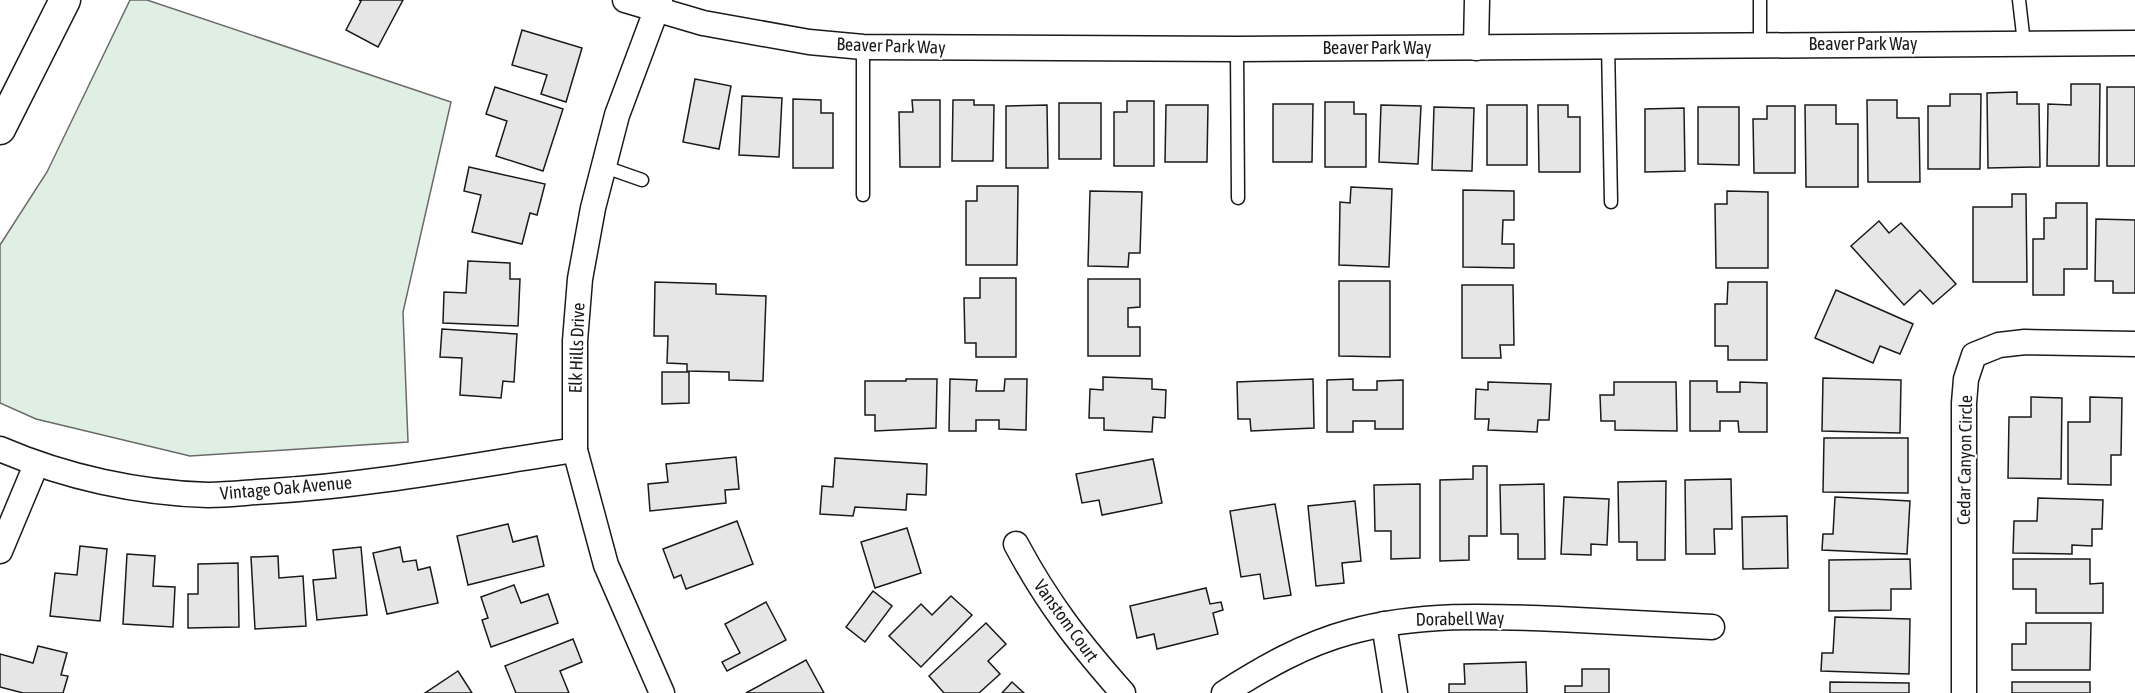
<svg xmlns="http://www.w3.org/2000/svg" width="2135" height="693" viewBox="0 0 2135 693" font-family="'Asap Condensed',sans-serif">
  <style>
    .green { fill: #e0efe3; stroke: #6a6a6a; stroke-width: 1.5 }
    .building { fill: #e6e6e6; stroke: #1a1a1a; stroke-width: 1.5 }
    .lines { fill: none; stroke-linecap: round; stroke-linejoin: round }
    .service-casing { stroke: #1a1a1a; stroke-width: 15 }
    .minor-casing { stroke: #1a1a1a; stroke-width: 27 }
    .tertiary-casing { stroke: #1a1a1a; stroke-width: 33 }
    .service { stroke: #fff; stroke-width: 12 }
    .minor { stroke: #fff; stroke-width: 24 }
    .tertiary { stroke: #fff; stroke-width: 30 }
    .labels { text-anchor: middle; stroke-width: 4.5; stroke-linejoin: round; paint-order: stroke }
    .street-label { font-size: 18px; fill: #1a1a1a; stroke: #fff }
  </style>
  <rect width="100%" height="100%" fill="#fff"/>
  <path class="green" d="M 130,0 L 147,0 L 451,102 L 403,312 L 408,442 L 190,456 L 36,419 L 0,403 L 0,245 L 47,172 Z"/>
  <g class="building">
    <path d="M 359,0 L 403,0 L 378,47 L 346,30 L 361,1 Z"/>
    <path d="M 522,30 L 582,48 L 566,102 L 541,94 L 547,75 L 512,65 Z"/>
    <path d="M 695,79 L 731,86 L 719,149 L 683,142 Z"/>
    <path d="M 2071,84 L 2100,84 L 2099,166 L 2047,166 L 2048,104 L 2071,105 Z"/>
    <path d="M 495,87 L 563,109 L 543,171 L 496,156 L 507,121 L 486,114 Z"/>
    <rect x="2107" y="87" width="28" height="79"/>
    <path d="M 2017,92 L 2017,104 L 2039,104 L 2040,167 L 1988,168 L 1987,93 Z"/>
    <path d="M 1950,94 L 1981,94 L 1980,169 L 1928,169 L 1928,106 L 1950,106 Z"/>
    <path d="M 742,96 L 782,98 L 779,157 L 739,155 Z"/>
    <path d="M 793,99 L 821,100 L 821,113 L 833,113 L 833,168 L 793,168 Z"/>
    <path d="M 912,100 L 940,100 L 940,167 L 900,167 L 899,112 L 913,112 Z"/>
    <path d="M 953,100 L 974,100 L 974,105 L 994,105 L 993,161 L 952,161 Z"/>
    <path d="M 1867,100 L 1897,100 L 1897,118 L 1919,118 L 1920,182 L 1868,182 Z"/>
    <path d="M 1127,101 L 1154,101 L 1154,166 L 1114,166 L 1114,112 L 1127,112 Z"/>
    <path d="M 1325,102 L 1354,102 L 1354,114 L 1366,114 L 1366,167 L 1325,167 Z"/>
    <rect x="1059" y="103" width="42" height="56"/>
    <path d="M 1273,104 L 1313,104 L 1312,162 L 1273,162 Z"/>
    <path d="M 1047,105 L 1048,168 L 1006,168 L 1006,106 Z"/>
    <path d="M 1166,105 L 1208,105 L 1207,162 L 1165,162 Z"/>
    <path d="M 1381,105 L 1421,106 L 1418,164 L 1379,162 Z"/>
    <rect x="1487" y="105" width="40" height="60"/>
    <path d="M 1538,105 L 1568,105 L 1568,117 L 1580,117 L 1580,172 L 1539,172 Z"/>
    <path d="M 1805,105 L 1836,105 L 1836,124 L 1858,124 L 1858,187 L 1806,187 Z"/>
    <path d="M 1767,106 L 1795,106 L 1795,173 L 1754,173 L 1753,119 L 1767,119 Z"/>
    <path d="M 1434,107 L 1474,108 L 1472,171 L 1432,170 Z"/>
    <path d="M 1698,107 L 1739,107 L 1739,165 L 1698,164 Z"/>
    <path d="M 1684,108 L 1685,171 L 1645,172 L 1645,109 Z"/>
    <path d="M 469,167 L 545,184 L 537,215 L 530,213 L 522,244 L 472,232 L 481,195 L 464,191 Z"/>
    <path d="M 977,186 L 1018,186 L 1017,265 L 966,265 L 966,201 L 977,201 Z"/>
    <path d="M 1351,187 L 1392,189 L 1389,267 L 1339,265 L 1340,202 L 1350,203 Z"/>
    <path d="M 1463,190 L 1514,191 L 1514,220 L 1503,220 L 1502,244 L 1514,244 L 1514,268 L 1463,267 Z"/>
    <path d="M 1090,191 L 1142,192 L 1140,253 L 1129,253 L 1128,267 L 1088,266 Z"/>
    <path d="M 1727,191 L 1768,192 L 1768,268 L 1716,268 L 1715,204 L 1727,204 Z"/>
    <path d="M 2012,194 L 2026,194 L 2027,282 L 1973,282 L 1973,207 L 2012,207 Z"/>
    <path d="M 2056,203 L 2087,203 L 2087,269 L 2064,269 L 2064,295 L 2033,295 L 2033,239 L 2044,239 L 2044,218 L 2056,218 Z"/>
    <path d="M 2096,219 L 2135,220 L 2135,293 L 2113,293 L 2113,281 L 2095,281 Z"/>
    <path d="M 1879,221 L 1889,233 L 1901,223 L 1956,284 L 1933,304 L 1920,290 L 1904,305 L 1851,246 Z"/>
    <path d="M 468,261 L 510,263 L 510,279 L 520,279 L 518,326 L 443,323 L 444,292 L 466,293 Z"/>
    <path d="M 980,278 L 1016,278 L 1016,357 L 976,357 L 976,343 L 965,343 L 964,298 L 980,298 Z"/>
    <path d="M 1088,279 L 1140,279 L 1140,307 L 1128,308 L 1128,327 L 1140,327 L 1140,356 L 1088,356 Z"/>
    <path d="M 1339,281 L 1390,281 L 1390,357 L 1339,356 Z"/>
    <path d="M 655,282 L 716,284 L 716,294 L 766,296 L 763,381 L 729,380 L 729,372 L 687,371 L 687,364 L 667,363 L 668,336 L 654,336 Z"/>
    <path d="M 1728,282 L 1767,282 L 1767,360 L 1728,360 L 1728,346 L 1715,346 L 1715,304 L 1727,304 Z"/>
    <path d="M 1462,285 L 1513,285 L 1514,345 L 1500,345 L 1501,358 L 1462,358 Z"/>
    <path d="M 1836,290 L 1913,324 L 1900,354 L 1880,346 L 1873,363 L 1815,338 Z"/>
    <path d="M 442,329 L 517,334 L 514,382 L 503,381 L 501,398 L 460,395 L 462,358 L 440,357 Z"/>
    <path d="M 662,372 L 689,372 L 689,403 L 662,404 Z"/>
    <path d="M 1103,377 L 1152,379 L 1152,389 L 1166,390 L 1165,418 L 1153,417 L 1152,432 L 1104,430 L 1104,418 L 1089,418 L 1090,389 L 1103,390 Z"/>
    <path d="M 1823,378 L 1901,380 L 1900,433 L 1822,431 Z"/>
    <path d="M 906,379 L 937,379 L 936,428 L 875,431 L 875,415 L 865,415 L 865,381 L 906,381 Z"/>
    <path d="M 950,379 L 977,380 L 976,391 L 1004,391 L 1005,379 L 1027,379 L 1026,430 L 999,429 L 999,420 L 976,420 L 976,431 L 949,431 Z"/>
    <path d="M 1313,379 L 1314,428 L 1251,431 L 1250,419 L 1238,419 L 1237,382 Z"/>
    <path d="M 1353,379 L 1353,390 L 1377,390 L 1377,381 L 1403,380 L 1403,429 L 1375,429 L 1375,421 L 1353,421 L 1353,432 L 1327,432 L 1327,380 Z"/>
    <path d="M 1690,381 L 1717,381 L 1717,392 L 1740,392 L 1740,382 L 1767,383 L 1767,432 L 1739,432 L 1738,421 L 1720,421 L 1720,431 L 1690,431 Z"/>
    <path d="M 1488,382 L 1551,384 L 1549,420 L 1538,420 L 1537,432 L 1488,430 L 1489,419 L 1475,419 L 1476,389 L 1488,390 Z"/>
    <path d="M 1614,382 L 1676,382 L 1677,431 L 1615,430 L 1615,421 L 1601,421 L 1600,395 L 1614,395 Z"/>
    <path d="M 2031,397 L 2062,398 L 2061,479 L 2008,478 L 2009,417 L 2031,417 Z"/>
    <path d="M 2090,397 L 2122,398 L 2121,455 L 2111,455 L 2111,485 L 2068,484 L 2068,422 L 2090,422 Z"/>
    <path d="M 1824,438 L 1908,438 L 1908,493 L 1823,492 Z"/>
    <path d="M 736,457 L 739,489 L 725,490 L 726,503 L 650,511 L 648,484 L 668,482 L 666,464 Z"/>
    <path d="M 835,458 L 927,464 L 926,495 L 907,494 L 906,510 L 855,507 L 853,516 L 820,514 L 822,486 L 833,487 Z"/>
    <path d="M 1153,459 L 1162,503 L 1102,515 L 1099,500 L 1082,503 L 1076,474 Z"/>
    <path d="M 1473,466 L 1487,466 L 1487,536 L 1469,536 L 1469,560 L 1440,561 L 1440,480 L 1473,479 Z"/>
    <path d="M 1731,479 L 1732,529 L 1714,529 L 1715,554 L 1686,554 L 1685,480 Z"/>
    <path d="M 1666,481 L 1665,560 L 1637,560 L 1637,542 L 1619,542 L 1618,482 Z"/>
    <path d="M 1420,484 L 1420,558 L 1391,559 L 1391,531 L 1375,531 L 1374,485 Z"/>
    <path d="M 1544,484 L 1545,559 L 1518,559 L 1518,534 L 1501,534 L 1500,485 Z"/>
    <path d="M 1564,497 L 1609,499 L 1607,545 L 1591,544 L 1591,555 L 1561,554 Z"/>
    <path d="M 1835,497 L 1910,501 L 1907,554 L 1822,550 L 1823,534 L 1833,534 Z"/>
    <path d="M 2038,498 L 2103,500 L 2102,529 L 2092,529 L 2092,546 L 2072,545 L 2072,554 L 2013,553 L 2014,521 L 2037,521 Z"/>
    <path d="M 1355,501 L 1361,561 L 1342,563 L 1344,583 L 1316,586 L 1308,506 Z"/>
    <path d="M 1275,504 L 1291,595 L 1264,599 L 1260,574 L 1241,577 L 1230,511 Z"/>
    <path d="M 1787,516 L 1788,568 L 1743,569 L 1742,517 Z"/>
    <path d="M 737,521 L 753,564 L 686,589 L 681,575 L 674,578 L 663,549 Z"/>
    <path d="M 508,524 L 513,542 L 537,536 L 544,566 L 468,585 L 457,536 Z"/>
    <path d="M 907,528 L 921,573 L 875,588 L 861,542 Z"/>
    <path d="M 80,546 L 107,549 L 100,621 L 50,616 L 55,573 L 77,575 Z"/>
    <path d="M 361,547 L 367,615 L 317,620 L 313,580 L 336,578 L 333,550 Z"/>
    <path d="M 400,547 L 403,562 L 416,560 L 418,570 L 430,567 L 438,603 L 387,614 L 373,553 Z"/>
    <path d="M 127,554 L 155,556 L 153,586 L 175,587 L 173,627 L 123,624 Z"/>
    <path d="M 278,556 L 279,578 L 303,576 L 306,626 L 255,629 L 251,557 Z"/>
    <path d="M 1910,559 L 1911,589 L 1891,589 L 1891,610 L 1829,611 L 1829,560 Z"/>
    <path d="M 2013,559 L 2090,559 L 2090,584 L 2103,583 L 2103,613 L 2036,613 L 2036,589 L 2013,589 Z"/>
    <path d="M 238,563 L 239,627 L 188,628 L 188,594 L 198,594 L 198,564 Z"/>
    <path d="M 514,585 L 521,603 L 548,594 L 558,623 L 491,647 L 482,620 L 488,618 L 481,597 Z"/>
    <path d="M 1206,588 L 1210,604 L 1221,602 L 1223,610 L 1213,613 L 1218,634 L 1157,649 L 1154,634 L 1137,638 L 1130,606 Z"/>
    <path d="M 873,591 L 892,606 L 865,642 L 846,627 Z"/>
    <path d="M 951,596 L 972,615 L 921,667 L 889,636 L 921,604 L 932,615 Z"/>
    <path d="M 766,602 L 786,640 L 727,671 L 722,662 L 740,653 L 725,624 Z"/>
    <path d="M 1835,617 L 1910,619 L 1909,674 L 1821,671 L 1822,653 L 1833,653 Z"/>
    <path d="M 986,623 L 1006,644 L 988,661 L 1000,674 L 979,693 L 944,693 L 929,676 Z"/>
    <path d="M 2026,623 L 2091,623 L 2090,670 L 2012,670 L 2012,644 L 2026,644 Z"/>
    <path d="M 573,639 L 582,662 L 560,671 L 569,693 L 516,693 L 505,666 Z"/>
    <path d="M 38,646 L 67,653 L 61,675 L 68,676 L 63,693 L 23,693 L 0,687 L 0,654 L 33,663 Z"/>
    <path d="M 806,660 L 824,693 L 746,693 Z"/>
    <path d="M 1526,662 L 1527,693 L 1449,693 L 1449,684 L 1465,684 L 1464,664 Z"/>
    <path d="M 1582,669 L 1609,669 L 1609,693 L 1565,693 L 1565,686 L 1582,686 Z"/>
    <path d="M 458,671 L 472,693 L 425,693 Z"/>
    <path d="M 1012,682 L 1024,693 L 1002,693 Z"/>
    <path d="M 1830,682 L 1909,683 L 1909,693 L 1830,693 Z"/>
    <rect x="2012" y="682" width="78" height="11"/>
  </g>
  <g class="lines">
    <defs>
      <g id="service">
        <path d="M 2019,0 L 2024,43"/>
        <path d="M 1608,44 L 1611,202"/>
        <path d="M 1760,44 L 1760,0"/>
        <path d="M 863,47 L 863,195"/>
        <path d="M 1237,49 L 1238,198"/>
        <path d="M 605,167 L 642,180"/>
      </g>
      <g id="minor">
        <path d="M 625,0 L 703,23 L 809,42 L 863,47 L 1237,49 L 2135,43"/>
        <path d="M 660,0 L 617,115 L 593,208 L 580,279 L 575,341 L 575,450 L 606,565 L 662,693"/>
        <path d="M 1476,48 L 1477,0"/>
        <path d="M 0,449 C 65,477 138,493 208,495 C 230,495 251,492 272,491 C 374,485 475,465 575,450"/>
        <path d="M 1016,544 C 1048,604 1079,643 1123,693"/>
        <path d="M 0,551 L 36,465"/>
        <path d="M 1384,624 L 1395,693"/>
        <path d="M 1224,693 C 1263,668 1305,644 1350,632 C 1419,613 1487,616 1558,619 C 1609,622 1661,624 1712,627"/>
        <path d="M 1964,693 L 1964,403 L 1966,379 L 1974,355 L 1999,345 L 2025,342 L 2135,344"/>
      </g>
      <path id="tertiary" d="M 0,129 L 65,0"/>
    </defs>
    <use href="#service" class="service-casing"/>
    <use href="#minor" class="minor-casing"/>
    <use href="#tertiary" class="tertiary-casing"/>
    <use href="#service" class="service"/>
    <use href="#minor" class="minor"/>
    <use href="#tertiary" class="tertiary"/>
  </g>
  <g class="labels">
    <g class="street-label">
      <text x="1863" y="50">Beaver Park Way</text>
      <text transform="translate(891 46) rotate(2)" y="6">Beaver Park Way</text>
      <text x="1377" y="54">Beaver Park Way</text>
      <text transform="translate(577 348) rotate(-88)" y="6">Elk Hills Drive</text>
      <text transform="translate(1965 460) rotate(-89)" y="6">Cedar Canyon Circle</text>
      <text transform="translate(286 488) rotate(-5)" y="6">Vintage Oak Avenue</text>
      <text transform="translate(1460 619) rotate(-1)" y="6">Dorabell Way</text>
      <text transform="translate(1066 621) rotate(54)" y="6">Vanstom Court</text>
    </g>
  </g>
</svg>
